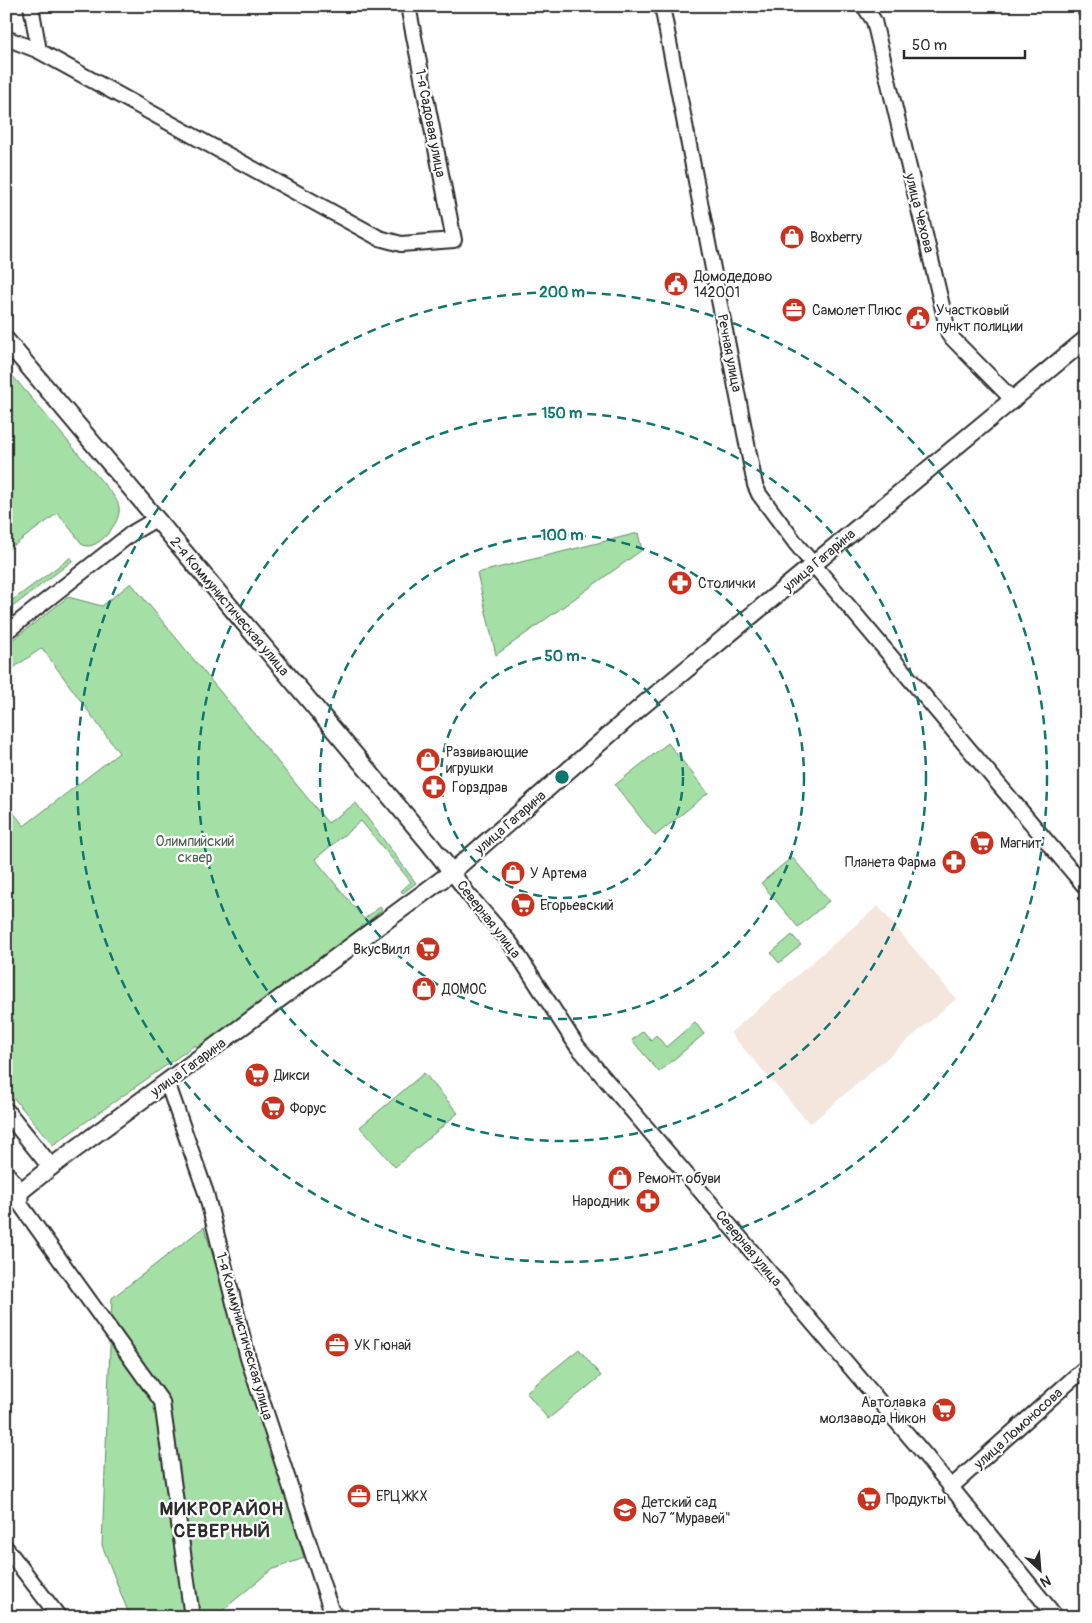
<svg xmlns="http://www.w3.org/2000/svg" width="1092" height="1623" viewBox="0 0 1092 1623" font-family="Pangolin,sans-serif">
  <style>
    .built { fill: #f4e5dd }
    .green { fill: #a4e0a6; stroke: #688668 }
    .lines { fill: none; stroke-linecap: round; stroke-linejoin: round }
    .minor-casing { stroke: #2b2b2b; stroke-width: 18 }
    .tertiary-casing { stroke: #2b2b2b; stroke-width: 20 }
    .minor { stroke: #fff; stroke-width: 14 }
    .tertiary { stroke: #fff; stroke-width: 16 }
    .ring { fill: none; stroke: #0f766e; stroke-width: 2.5; stroke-dasharray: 9 6 }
    .labels { text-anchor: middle; stroke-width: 4.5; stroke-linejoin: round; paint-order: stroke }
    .street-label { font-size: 14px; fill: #2b2b2b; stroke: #fff }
    .poi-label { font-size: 14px; fill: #2b2b2b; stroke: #fff; text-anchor: start }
    .park-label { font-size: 14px; fill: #4f6150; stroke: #fff }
    .district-label { font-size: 19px; font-weight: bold; letter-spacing: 1px; fill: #2b2b2b; stroke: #fff }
    .centre { fill: #0f766e; stroke: #fff; stroke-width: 2.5 }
    .ring-label { font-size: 15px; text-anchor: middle; font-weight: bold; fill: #0f766e; stroke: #fff; stroke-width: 4.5; stroke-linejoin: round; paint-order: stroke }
  </style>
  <rect width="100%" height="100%" fill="#fff"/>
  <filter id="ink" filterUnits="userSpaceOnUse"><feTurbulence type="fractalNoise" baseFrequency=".02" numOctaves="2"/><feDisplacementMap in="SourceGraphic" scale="10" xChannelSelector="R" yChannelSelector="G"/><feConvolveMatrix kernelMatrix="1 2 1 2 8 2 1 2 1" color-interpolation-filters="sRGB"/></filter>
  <g filter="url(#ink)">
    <path class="built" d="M 878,906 L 956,999 L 810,1124 L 730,1033 Z"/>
    <g class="green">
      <path d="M 6,368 L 109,490 C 113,495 118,501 119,507 C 122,522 97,552 83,545 L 58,513 L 6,551 Z"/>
      <path d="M 638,533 L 642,550 L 496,655 L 477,573 Z"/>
      <path d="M 71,557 L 72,561 L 6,612 L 6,605 Z"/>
      <path d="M 131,583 L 328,823 L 356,803 L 416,883 L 403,893 L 401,891 L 411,882 L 361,821 L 315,859 L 364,919 L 380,907 L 382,910 L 204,1055 L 195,1045 L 53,1145 L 6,1089 L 6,803 L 24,826 L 119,753 L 42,648 L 6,673 L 6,645 L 68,597 L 102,606 Z"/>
      <path d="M 668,743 L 708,793 L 655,836 L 615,785 Z"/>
      <path d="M 792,857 L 829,901 L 798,927 L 761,883 Z"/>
      <path d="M 792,935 L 801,945 L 779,963 L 771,953 Z"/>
      <path d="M 695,1022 L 704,1034 L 659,1072 L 632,1040 L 643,1031 L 651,1040 L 656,1035 L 666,1047 Z"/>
      <path d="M 424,1073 L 458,1113 L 395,1167 L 360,1127 Z"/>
      <path d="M 204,1227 L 291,1512 L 304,1558 L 271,1570 L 223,1610 L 228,1617 L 130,1617 L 102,1545 L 112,1298 Z"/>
      <path d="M 579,1349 L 601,1376 L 548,1419 L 526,1392 Z"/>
    </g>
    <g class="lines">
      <defs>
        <g id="minor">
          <path d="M 31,6 L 39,51"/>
          <path d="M 662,6 L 755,485 L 759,494 L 797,545 L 1086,888"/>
          <path d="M 864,6 L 874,21 L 949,335 L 1012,399"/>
          <path d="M 1084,6 L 1086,12"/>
          <path d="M 6,38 L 39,51 L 379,238 L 401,244 L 454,240 L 408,6"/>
          <path d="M 6,632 L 132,533 L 156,519"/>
          <path d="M 452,872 L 468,894 L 511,944 L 577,1046 L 925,1455 L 1056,1617"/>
          <path d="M 167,1082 L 206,1193 L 248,1358 L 331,1610 L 337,1617"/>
          <path d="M 6,1172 L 21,1191 L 20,1204 L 162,1402 L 192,1617"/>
          <path d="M 950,1488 L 1086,1367"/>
          <path d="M 6,1548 L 59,1617"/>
        </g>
        <g id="tertiary">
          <path d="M 6,340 L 429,843 L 452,872"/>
          <path d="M 6,1111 L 51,1167"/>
          <path d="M 6,1203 L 51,1167 L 452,872 L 642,706 L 1086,339"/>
        </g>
      </defs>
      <use href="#minor" class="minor-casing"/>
      <use href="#tertiary" class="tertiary-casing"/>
      <use href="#minor" class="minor"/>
      <use href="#tertiary" class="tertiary"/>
    </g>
  </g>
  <g class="ring">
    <circle cx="562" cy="777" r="121"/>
    <circle cx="562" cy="777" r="242"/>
    <circle cx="562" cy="777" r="364"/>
    <circle cx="562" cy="777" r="485"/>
  </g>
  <defs>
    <symbol id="shop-disc" viewBox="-11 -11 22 22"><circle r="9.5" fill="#c8321e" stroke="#fff"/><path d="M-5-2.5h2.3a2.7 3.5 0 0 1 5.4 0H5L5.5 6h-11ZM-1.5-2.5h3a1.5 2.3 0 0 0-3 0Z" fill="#fff"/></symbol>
    <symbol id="civic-disc" viewBox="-11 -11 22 22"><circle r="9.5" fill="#c8321e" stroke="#fff"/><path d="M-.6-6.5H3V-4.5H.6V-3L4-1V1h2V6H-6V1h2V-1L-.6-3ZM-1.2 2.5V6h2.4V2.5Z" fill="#fff"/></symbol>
    <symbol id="office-disc" viewBox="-11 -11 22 22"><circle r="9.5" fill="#c8321e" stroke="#fff"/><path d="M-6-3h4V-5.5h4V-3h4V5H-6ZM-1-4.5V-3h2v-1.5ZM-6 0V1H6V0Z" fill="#fff"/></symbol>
    <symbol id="pharmacy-disc" viewBox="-11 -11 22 22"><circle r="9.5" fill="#c8321e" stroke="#fff"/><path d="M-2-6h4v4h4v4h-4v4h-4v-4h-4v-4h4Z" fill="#fff"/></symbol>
    <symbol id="supermarket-disc" viewBox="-11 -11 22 22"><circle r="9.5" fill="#c8321e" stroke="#fff"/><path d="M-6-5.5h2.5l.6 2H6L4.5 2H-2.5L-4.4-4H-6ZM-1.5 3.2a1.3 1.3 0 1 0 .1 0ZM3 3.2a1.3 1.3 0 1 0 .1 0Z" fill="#fff"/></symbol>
    <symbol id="school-disc" viewBox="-11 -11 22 22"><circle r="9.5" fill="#c8321e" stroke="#fff"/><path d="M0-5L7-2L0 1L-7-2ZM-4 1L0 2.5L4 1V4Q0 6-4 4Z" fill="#fff"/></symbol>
  </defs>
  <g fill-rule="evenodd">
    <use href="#shop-disc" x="778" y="223" width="28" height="28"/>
    <use href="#civic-disc" x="662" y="270" width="28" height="28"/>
    <use href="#office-disc" x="780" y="296" width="28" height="28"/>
    <use href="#civic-disc" x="904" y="304" width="28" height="28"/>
    <use href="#pharmacy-disc" x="666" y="569" width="28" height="28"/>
    <use href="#shop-disc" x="414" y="746" width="28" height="28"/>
    <use href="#pharmacy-disc" x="420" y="773" width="28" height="28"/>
    <use href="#supermarket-disc" x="968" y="829" width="28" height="28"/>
    <use href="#pharmacy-disc" x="940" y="848" width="28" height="28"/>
    <use href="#shop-disc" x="499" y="859" width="28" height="28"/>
    <use href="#supermarket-disc" x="509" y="891" width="28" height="28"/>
    <use href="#supermarket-disc" x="414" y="935" width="28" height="28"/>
    <use href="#shop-disc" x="410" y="975" width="28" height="28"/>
    <use href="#supermarket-disc" x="243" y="1061" width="28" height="28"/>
    <use href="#supermarket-disc" x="259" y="1094" width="28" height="28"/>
    <use href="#shop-disc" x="606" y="1164" width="28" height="28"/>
    <use href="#pharmacy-disc" x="634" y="1187" width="28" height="28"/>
    <use href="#office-disc" x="323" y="1331" width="28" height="28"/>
    <use href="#supermarket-disc" x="930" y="1396" width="28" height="28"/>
    <use href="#office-disc" x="345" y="1482" width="28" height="28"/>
    <use href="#supermarket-disc" x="855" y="1485" width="28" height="28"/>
    <use href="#school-disc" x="611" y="1496" width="28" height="28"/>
  </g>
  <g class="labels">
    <g class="street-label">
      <text transform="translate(431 123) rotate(79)" y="5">1-я Садовая улица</text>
      <text transform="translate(920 213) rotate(76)" y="5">улица Чехова</text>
      <text transform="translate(730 353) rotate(79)" y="5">Речная улица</text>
      <text transform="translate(819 560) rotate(-40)" y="5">улица Гагарина</text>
      <text transform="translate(230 606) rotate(50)" y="5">2-я Коммунистическая улица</text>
      <text transform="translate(510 822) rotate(-41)" y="5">улица Гагарина</text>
      <text transform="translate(489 919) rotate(52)" y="5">Северная улица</text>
      <text transform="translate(188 1067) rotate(-36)" y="5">улица Гагарина</text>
      <text transform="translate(749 1248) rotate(50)" y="5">Северная улица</text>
      <text transform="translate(245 1336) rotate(74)" y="5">1-я Коммунистическая улица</text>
      <text transform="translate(1018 1428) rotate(-42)" y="5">улица Ломоносова</text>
    </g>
    <g class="poi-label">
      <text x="810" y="242">Boxberry</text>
      <text x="694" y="281">Домодедово<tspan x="694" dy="16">142001</tspan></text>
      <text x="812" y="315">Самолет Плюс</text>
      <text x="936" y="315">Участковый<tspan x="936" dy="16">пункт полиции</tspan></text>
      <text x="698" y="588">Столички</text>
      <text x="446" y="757">Развивающие<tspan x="446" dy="16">игрушки</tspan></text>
      <text x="452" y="792">Горздрав</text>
      <text x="1000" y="848">Магнит</text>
      <text x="936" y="867" text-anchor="end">Планета Фарма</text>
      <text x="530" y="878">У Артема</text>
      <text x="540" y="910">Егорьевский</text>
      <text x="410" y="954" text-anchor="end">ВкусВилл</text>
      <text x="442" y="994">ДОМОС</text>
      <text x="274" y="1080">Дикси</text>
      <text x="290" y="1113">Форус</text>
      <text x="638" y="1183">Ремонт обуви</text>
      <text x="630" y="1206" text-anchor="end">Народник</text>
      <text x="354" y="1350">УК Гюнай</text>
      <text x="926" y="1407" text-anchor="end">Автолавка<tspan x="926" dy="16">молзавода Никон</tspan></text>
      <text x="376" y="1501">ЕРЦ ЖКХ</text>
      <text x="886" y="1504">Продукты</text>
      <text x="642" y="1507">Детский сад<tspan x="642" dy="16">№7 “Муравей"</tspan></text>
    </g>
    <g class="park-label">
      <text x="195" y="846">Олимпийский<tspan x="195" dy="16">сквер</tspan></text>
    </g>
    <g class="district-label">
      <text x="222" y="1515">МИКРОРАЙОН<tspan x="222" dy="22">СЕВЕРНЫЙ</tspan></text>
    </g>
  </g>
  <circle cx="562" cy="777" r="8" class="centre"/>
  <g class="ring-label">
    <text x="562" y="297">200 m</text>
    <text x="562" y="418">150 m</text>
    <text x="562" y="540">100 m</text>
    <text x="562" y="661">50 m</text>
  </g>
  <rect width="1092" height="1623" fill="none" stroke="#fff" stroke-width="25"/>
  <rect x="12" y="12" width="1067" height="1598" fill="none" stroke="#2b2b2b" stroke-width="2" filter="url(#ink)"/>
  <g transform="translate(1040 1570) rotate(154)" stroke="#ffffff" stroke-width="4" paint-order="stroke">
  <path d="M0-4L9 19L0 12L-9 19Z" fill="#2b2b2b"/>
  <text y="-8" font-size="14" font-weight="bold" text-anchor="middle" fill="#2b2b2b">N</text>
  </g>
  <path d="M904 50v8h121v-8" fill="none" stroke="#2b2b2b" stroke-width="2.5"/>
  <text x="912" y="50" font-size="15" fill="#2b2b2b" stroke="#ffffff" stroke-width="4" paint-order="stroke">50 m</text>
</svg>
